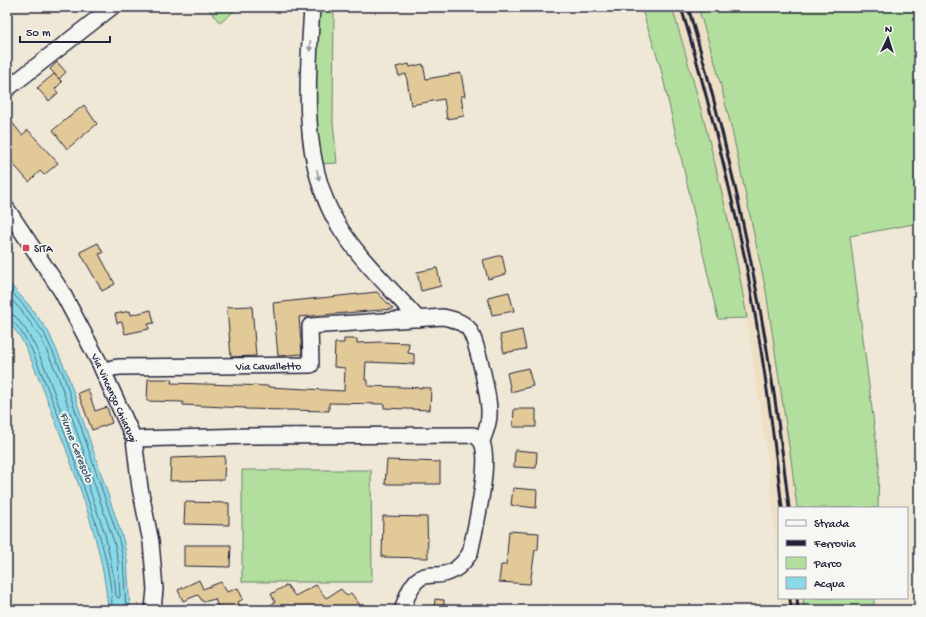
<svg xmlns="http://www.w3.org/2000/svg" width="926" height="617" viewBox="0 0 926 617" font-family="'Gochi Hand',sans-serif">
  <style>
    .built { fill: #ecdfc4 }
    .green { fill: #b2df9e; stroke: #6a806c }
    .water { fill: #89d9e6; stroke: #6090a2 }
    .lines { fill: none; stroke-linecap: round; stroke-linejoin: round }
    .shore { stroke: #4b6b7f; stroke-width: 1 }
    .building { fill: #e2c998; stroke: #22223b }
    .minor-casing { stroke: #22223b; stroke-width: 18 }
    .minor { stroke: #f6f6f2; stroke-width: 15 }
    .rail { stroke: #22223b; stroke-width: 3 }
    .oneway { fill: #9797a0 }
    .poi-dot { fill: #d1495b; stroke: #f6f6f2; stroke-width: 1.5 }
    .labels { text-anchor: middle; stroke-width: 3.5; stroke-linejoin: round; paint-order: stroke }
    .poi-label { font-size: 11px; fill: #22223b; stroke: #f6f6f2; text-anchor: start }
    .street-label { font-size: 11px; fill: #22223b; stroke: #f6f6f2 }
    .water-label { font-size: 12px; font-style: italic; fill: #41596e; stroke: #f6f6f2 }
  </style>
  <rect width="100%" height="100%" fill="#f0e8d7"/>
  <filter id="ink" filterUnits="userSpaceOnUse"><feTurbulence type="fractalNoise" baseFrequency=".025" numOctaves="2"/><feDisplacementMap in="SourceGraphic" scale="8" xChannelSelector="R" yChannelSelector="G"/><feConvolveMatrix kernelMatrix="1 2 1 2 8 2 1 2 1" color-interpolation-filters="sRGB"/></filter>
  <g filter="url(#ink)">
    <g class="built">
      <path d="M 672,7 L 698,7 L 716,66 L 732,130 L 766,291 L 791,459 L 797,508 L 779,508 L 779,575 L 768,462 L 743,294 L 692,72 Z"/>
      <path d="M 781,598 L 803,598 L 804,610 L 782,610 Z"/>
    </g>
    <g class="green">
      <path d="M 207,7 L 239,7 L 220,23 Z"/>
      <path d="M 311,7 L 334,7 L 333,122 L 337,163 L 319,164 L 312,127 Z"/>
      <path d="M 641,7 L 672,7 C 702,108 730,214 747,318 L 718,319 L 660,65 Z"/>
      <path d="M 698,7 L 919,7 L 919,223 L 850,236 L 879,464 L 878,508 L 797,508 L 791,459 L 766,291 L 732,130 L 716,66 Z"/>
      <path d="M 242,470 L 371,470 L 372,582 L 242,582 Z"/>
      <path d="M 803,598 L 874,598 L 874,610 L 804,610 Z"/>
    </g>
    <path class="water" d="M 7,281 L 28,304 L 48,331 L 67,373 L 123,539 L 127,559 L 130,610 L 108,610 C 104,553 84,499 65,446 C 52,414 41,381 27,350 L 19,335 L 7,321 Z"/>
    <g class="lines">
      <g class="shore">
        <path d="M 7,287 L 25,307 L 44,333 L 63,374 L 119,540 L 123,559 L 126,610"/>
        <path d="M 7,295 L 21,310 L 40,336 L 58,376 L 114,542 L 118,560 L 120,596 L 119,598 L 116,596 L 115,583 L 105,534 L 82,468 L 45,368 L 35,346 L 26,330 L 15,316 L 7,313"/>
        <path d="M 7,319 C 16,320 26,340 31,348 C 51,395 69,443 85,491 C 98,529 112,569 112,610"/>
      </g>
    </g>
    <g class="building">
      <path d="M 57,62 L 66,72 L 59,79 L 50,69 Z"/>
      <path d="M 409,64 L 410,67 L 423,64 L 426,79 L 461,73 L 465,96 L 461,96 L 464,116 L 447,119 L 444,99 L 411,105 L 406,74 L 399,76 L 396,67 Z"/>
      <path d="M 54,74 L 62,82 L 55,89 L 58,93 L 49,101 L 37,88 Z"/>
      <path d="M 84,105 L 97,124 L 67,149 L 53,130 Z"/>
      <path d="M 7,116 L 22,135 L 28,130 L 58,163 L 44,175 L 40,171 L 29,182 L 7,157 Z"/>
      <path d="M 98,243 L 103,253 L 99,254 L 115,284 L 102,291 L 80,252 Z"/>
      <path d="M 502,255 L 506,274 L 488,279 L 483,260 Z"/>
      <path d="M 437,268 L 441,286 L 421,291 L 417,272 Z"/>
      <path d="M 377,292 L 393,309 L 299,317 L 302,354 L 278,356 L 273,303 Z"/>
      <path d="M 509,292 L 514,311 L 492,315 L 488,297 Z"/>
      <path d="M 252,306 L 256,356 L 231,357 L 227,307 Z"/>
      <path d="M 151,310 L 154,323 L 148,324 L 149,329 L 125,334 L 122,322 L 117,323 L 115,314 L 130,311 L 131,315 Z"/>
      <path d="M 522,330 L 526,349 L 504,353 L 500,335 Z"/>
      <path d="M 344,339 L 357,339 L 357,343 L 382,342 L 409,343 L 408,353 L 414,354 L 414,364 L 366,362 L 365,380 L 368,380 L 368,386 L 431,388 L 430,410 L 384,408 L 384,404 L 329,403 L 329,411 L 245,409 L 245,408 L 183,405 L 183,402 L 147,401 L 148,379 L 172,379 L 171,383 L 269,386 L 269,387 L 344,391 L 345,368 L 334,367 L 335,343 L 344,343 Z"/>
      <path d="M 528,368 L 533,386 L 511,392 L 507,373 Z"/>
      <path d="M 88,389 L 95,411 L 107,407 L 112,423 L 92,430 L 78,393 Z"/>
      <path d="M 514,409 L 536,409 L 536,427 L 513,427 Z"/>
      <path d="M 515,450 L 537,452 L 536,468 L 514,467 Z"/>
      <path d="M 225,456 L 224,480 L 170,481 L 171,458 Z"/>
      <path d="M 387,460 L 440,462 L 440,484 L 385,484 Z"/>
      <path d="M 513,488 L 537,490 L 536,508 L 511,505 Z"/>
      <path d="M 185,502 L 229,503 L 229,525 L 184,524 Z"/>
      <path d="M 383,516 L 427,517 L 428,558 L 382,557 Z"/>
      <path d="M 509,531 L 539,533 L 538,550 L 535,550 L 530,584 L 499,582 L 501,565 L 506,565 Z"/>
      <path d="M 184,545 L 231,545 L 230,567 L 184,566 Z"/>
      <path d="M 199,580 L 203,589 L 221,582 L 227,592 L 238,588 L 243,599 L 238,602 L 242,610 L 226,610 L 223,606 L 218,607 L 215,599 L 203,602 L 198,595 L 183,601 L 178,590 Z"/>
      <path d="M 287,585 L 295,596 L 316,585 L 326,598 L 341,589 L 347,596 L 351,593 L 360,605 L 353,610 L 263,610 L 275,602 L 271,594 Z"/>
      <path d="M 435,599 L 444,600 L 444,610 L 434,610 Z"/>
    </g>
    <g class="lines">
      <defs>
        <g id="minor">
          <path d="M 312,7 C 308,76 300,152 333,216 C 354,255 389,286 418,319"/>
          <path d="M 7,89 L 112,7"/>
          <path id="s1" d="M 7,209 L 62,292 L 99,362 L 134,439 L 140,488 L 151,542 L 155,589 L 153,610"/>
          <path id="s2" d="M 103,371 L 112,368 L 120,367 L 311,365 L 310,326 L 443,317 C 452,319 461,321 468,328 C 477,339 490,400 489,415 C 489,424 485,433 482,441"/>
          <path d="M 134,439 L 250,436 L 473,435 C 477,437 480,438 482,443 C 491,462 475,530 470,553 C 462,566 452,575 435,575 C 430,575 425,575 420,578 C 410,584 406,600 402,610"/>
        </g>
      </defs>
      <use href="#minor" class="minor-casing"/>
      <use href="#minor" class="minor"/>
      <g class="rail">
        <path d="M 681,7 C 706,90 727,174 745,259 C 761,342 773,425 782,508"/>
        <path d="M 688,7 C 737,172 770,337 789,508"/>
        <path d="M 790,598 L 791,610"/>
        <path d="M 797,598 L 798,610"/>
      </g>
    </g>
    <defs><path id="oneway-solid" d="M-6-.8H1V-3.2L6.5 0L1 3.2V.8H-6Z"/></defs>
    <g class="oneway">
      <use href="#oneway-solid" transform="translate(310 46) rotate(93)"/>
      <use href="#oneway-solid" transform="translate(318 175) rotate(78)"/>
    </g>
  </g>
  <rect class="poi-dot" x="22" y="244" width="8" height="8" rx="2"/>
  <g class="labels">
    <g class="poi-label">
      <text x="34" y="252">SITA</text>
    </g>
    <g class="street-label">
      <text dy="4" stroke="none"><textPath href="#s2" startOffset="166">Via Cavalletto</textPath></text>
      <text dy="4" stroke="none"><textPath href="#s1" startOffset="218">Via Vincenzo Chiarugi</textPath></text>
    </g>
    <g class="water-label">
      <text transform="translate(77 447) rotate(69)" y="4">Fiume Ceresolo</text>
    </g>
  </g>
  <rect width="926" height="617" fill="none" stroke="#f6f6f2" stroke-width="24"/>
  <rect x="12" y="12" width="902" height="593" fill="none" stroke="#22223b" stroke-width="1.5" filter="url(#ink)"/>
  <rect x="778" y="507" width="130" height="92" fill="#f6f6f2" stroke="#a1a1a9"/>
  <rect x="786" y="520" width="20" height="6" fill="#f6f6f2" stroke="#a1a1a9"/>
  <text x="814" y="527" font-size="12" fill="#22223b">Strada</text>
  <rect x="786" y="540" width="20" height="6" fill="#22223b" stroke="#a1a1a9"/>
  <text x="814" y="547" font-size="12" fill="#22223b">Ferrovia</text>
  <rect x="786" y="557" width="20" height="12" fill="#b2df9e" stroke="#a1a1a9"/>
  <text x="814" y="567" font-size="12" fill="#22223b">Parco</text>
  <rect x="786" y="577" width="20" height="12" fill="#89d9e6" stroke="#a1a1a9"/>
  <text x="814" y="587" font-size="12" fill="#22223b">Acqua</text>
  <g transform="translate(888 38) rotate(4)" stroke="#f6f6f2" stroke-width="3" paint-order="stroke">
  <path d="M0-3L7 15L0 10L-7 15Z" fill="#22223b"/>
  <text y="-6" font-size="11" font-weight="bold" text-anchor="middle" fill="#22223b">N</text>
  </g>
  <path d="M20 36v6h90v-6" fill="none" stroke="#22223b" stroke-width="2"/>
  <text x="26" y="36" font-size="12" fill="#22223b" stroke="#f6f6f2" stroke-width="3" paint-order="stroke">50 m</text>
</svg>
